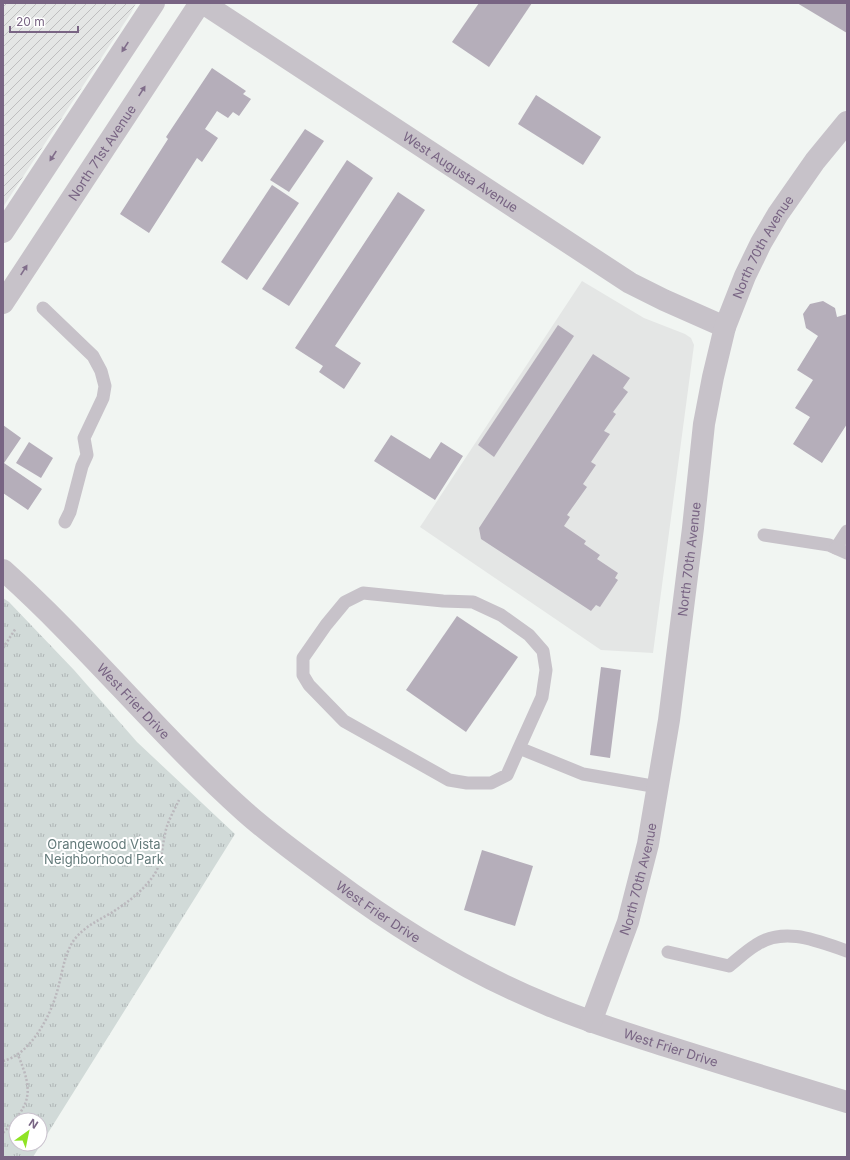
<svg xmlns="http://www.w3.org/2000/svg" width="850" height="1160" viewBox="0 0 850 1160" font-family="Inter,sans-serif">
  <style>
    .built { fill: #e4e6e5 }
    .industrial { fill: url(#industrial-furrows) }
    .park { fill: url(#park-tufts); fill-rule: evenodd }
    .building { fill: #b5aeba }
    .lines { fill: none; stroke-linecap: round; stroke-linejoin: round }
    .path { stroke: #bbb8bd; stroke-width: 2.5; stroke-dasharray: 2 2; stroke-linecap: butt }
    .service { stroke: #c7c2c9; stroke-width: 13 }
    .minor { stroke: #c7c2c9; stroke-width: 22 }
    .tertiary { stroke: #c7c2c9; stroke-width: 22 }
    .oneway { fill: #806d8a }
    .labels { text-anchor: middle; stroke-width: 4; stroke-linejoin: round; paint-order: stroke }
    .street-label { font-size: 13px; fill: #786483; stroke: #fff }
    .park-label { font-size: 13px; fill: #637a7a; stroke: #fff }
  </style>
  <defs>
    <pattern id="industrial-furrows" width="10" height="10" patternUnits="userSpaceOnUse"><rect width="10" height="10" fill="#e4e6e5"/><path d="M-1 1l2-2M0 10L10 0M9 11l2-2" fill="none" stroke="#bebebf"/></pattern>
    <pattern id="park-tufts" width="24" height="20" patternUnits="userSpaceOnUse"><rect width="24" height="20" fill="#d1dad8"/><path d="M3 7l-1-3M5 7V3M7 7l1-3M15 17l-1-3M17 17v-4M19 17l1-3" fill="none" stroke="#aeb4b5"/></pattern>
  </defs>
  <rect width="100%" height="100%" fill="#f1f5f2"/>
  <path class="built" d="M 582,281 L 644,318 L 685,334 L 691,338 L 694,345 L 653,653 L 601,650 L 420,527 Z"/>
  <path class="industrial" d="M 3,3 L 136,3 L 131,13 L 3,207 Z"/>
  <path class="park" d="M 3,598 L 9,602 L 74,670 L 137,742 L 235,834 L 33,1157 L 3,1157 ZM 16,1120 L 40,1120 L 40,1144 L 16,1144 Z"/>
  <g class="building">
    <path d="M 479,3 L 532,3 L 489,67 L 452,42 Z"/>
    <path d="M 797,3 L 847,3 L 847,33 Z"/>
    <path d="M 212,68 L 246,91 L 243,94 L 251,99 L 239,116 L 233,112 L 228,118 L 217,111 L 205,129 L 218,138 L 202,162 L 197,158 L 149,233 L 120,214 L 168,139 L 166,137 Z"/>
    <path d="M 536,95 L 601,137 L 583,165 L 518,124 Z"/>
    <path d="M 305,129 L 324,141 L 289,192 L 270,180 Z"/>
    <path d="M 347,160 L 373,178 L 289,306 L 262,289 Z"/>
    <path d="M 272,185 L 299,203 L 247,280 L 221,262 Z"/>
    <path d="M 398,192 L 425,210 L 335,346 L 361,363 L 344,389 L 319,372 L 323,366 L 295,348 Z"/>
    <path d="M 823,301 L 835,308 L 837,317 L 847,314 L 847,424 L 822,463 L 793,444 L 810,417 L 795,408 L 813,380 L 797,370 L 818,336 L 806,328 L 803,314 L 810,304 Z"/>
    <path d="M 558,325 L 574,336 L 494,457 L 478,445 Z"/>
    <path d="M 593,354 L 630,378 L 623,388 L 628,392 L 613,412 L 616,414 L 604,431 L 610,434 L 591,462 L 596,465 L 583,484 L 587,487 L 567,515 L 570,517 L 564,526 L 586,541 L 584,544 L 600,555 L 597,559 L 618,573 L 615,578 L 618,580 L 600,607 L 596,605 L 591,611 L 481,539 L 479,528 Z"/>
    <path d="M 3,425 L 21,438 L 4,463 L 42,489 L 28,510 L 3,493 Z"/>
    <path d="M 391,435 L 430,459 L 441,442 L 463,456 L 435,500 L 374,461 Z"/>
    <path d="M 29,442 L 53,458 L 41,478 L 16,463 Z"/>
    <path d="M 457,616 L 518,657 L 466,732 L 406,690 Z"/>
    <path d="M 601,667 L 621,670 L 610,758 L 590,755 Z"/>
    <path d="M 482,850 L 533,866 L 515,926 L 464,910 Z"/>
  </g>
  <g class="lines">
    <g class="path">
      <path d="M 3,648 L 16,628"/>
      <path d="M 3,1061 C 29,1055 49,1019 56,995 C 62,977 63,956 74,940 C 84,927 97,921 111,913 C 127,903 143,891 154,875 C 162,863 162,847 165,834 C 167,822 174,811 179,800"/>
      <path d="M 3,1133 C 31,1104 34,1093 18,1055"/>
    </g>
    <g class="service">
      <path d="M 43,308 L 93,356 L 101,371 L 105,386 L 103,398 L 84,438 L 87,455 L 82,466 L 70,512 L 65,522"/>
      <path d="M 764,535 L 829,545 L 847,553"/>
      <path d="M 836,548 L 847,531"/>
      <path d="M 519,748 L 507,775 L 491,783 L 467,783 L 449,780 L 344,721 L 309,685 L 303,675 L 303,658 L 326,625 L 345,602 L 363,593 L 443,601 L 473,602 L 501,615 L 529,635 L 543,651 L 546,670 L 542,697 L 519,748 L 583,774 L 658,787"/>
      <path d="M 668,952 L 729,966 C 738,959 746,951 756,945 C 784,926 818,941 847,951"/>
    </g>
    <g class="minor">
      <path id="s1" d="M 203,3 L 630,283 L 664,300 L 725,327"/>
      <path id="s2" d="M 3,570 C 88,646 160,736 245,812 C 272,836 301,857 330,878 C 397,928 468,972 546,1004 C 585,1021 626,1033 666,1046 C 726,1065 787,1084 847,1102"/>
      <path id="s3" d="M 591,1022 L 628,922 L 648,844 L 669,720 L 693,528 L 704,424 L 713,377 L 725,327 L 745,276 L 761,243 L 778,214 L 815,161 L 847,122"/>
    </g>
    <g class="tertiary">
      <path d="M 3,232 L 154,3"/>
      <path id="s4" d="M 3,303 L 200,3"/>
    </g>
  </g>
  <defs><path id="oneway-solid" d="M-6-.8H1V-3.2L6.5 0L1 3.2V.8H-6Z"/></defs>
  <g class="oneway">
    <use href="#oneway-solid" transform="translate(125 47) rotate(123)"/>
    <use href="#oneway-solid" transform="translate(142 91) rotate(-57)"/>
    <use href="#oneway-solid" transform="translate(53 156) rotate(123)"/>
    <use href="#oneway-solid" transform="translate(24 270) rotate(-57)"/>
  </g>
  <g class="labels">
    <g class="street-label">
      <text dy="5" stroke="none"><textPath href="#s4" startOffset="180">North 71st Avenue</textPath></text>
      <text dy="5" stroke="none"><textPath href="#s1" startOffset="308">West Augusta Avenue</textPath></text>
      <text dy="5" stroke="none"><textPath href="#s3" startOffset="799">North 70th Avenue</textPath></text>
      <text dy="5" stroke="none"><textPath href="#s3" startOffset="475">North 70th Avenue</textPath></text>
      <text dy="5" stroke="none"><textPath href="#s2" startOffset="185">West Frier Drive</textPath></text>
      <text dy="5" stroke="none"><textPath href="#s3" startOffset="151">North 70th Avenue</textPath></text>
      <text dy="5" stroke="none"><textPath href="#s2" startOffset="509">West Frier Drive</textPath></text>
      <text dy="5" stroke="none"><textPath href="#s2" startOffset="833">West Frier Drive</textPath></text>
    </g>
    <g class="park-label">
      <text x="104" y="849">Orangewood Vista<tspan x="104" dy="15">Neighborhood Park</tspan></text>
    </g>
  </g>
  <rect width="850" height="1160" fill="none" stroke="#786483" stroke-width="8"/>
  <g transform="translate(28 1132) rotate(33)"><circle r="19" fill="#ffffff" stroke="#c9c1cd"/>
  <path d="M0-3L7 15L0 10L-7 15Z" fill="#8fe324"/>
  <text y="-6" font-size="11" font-weight="bold" text-anchor="middle" fill="#786483">N</text>
  </g>
  <path d="M10 26v6h68v-6" fill="none" stroke="#786483" stroke-width="2"/>
  <text x="16" y="26" font-size="12" fill="#786483" stroke="#ffffff" stroke-width="3" paint-order="stroke">20 m</text>
</svg>
